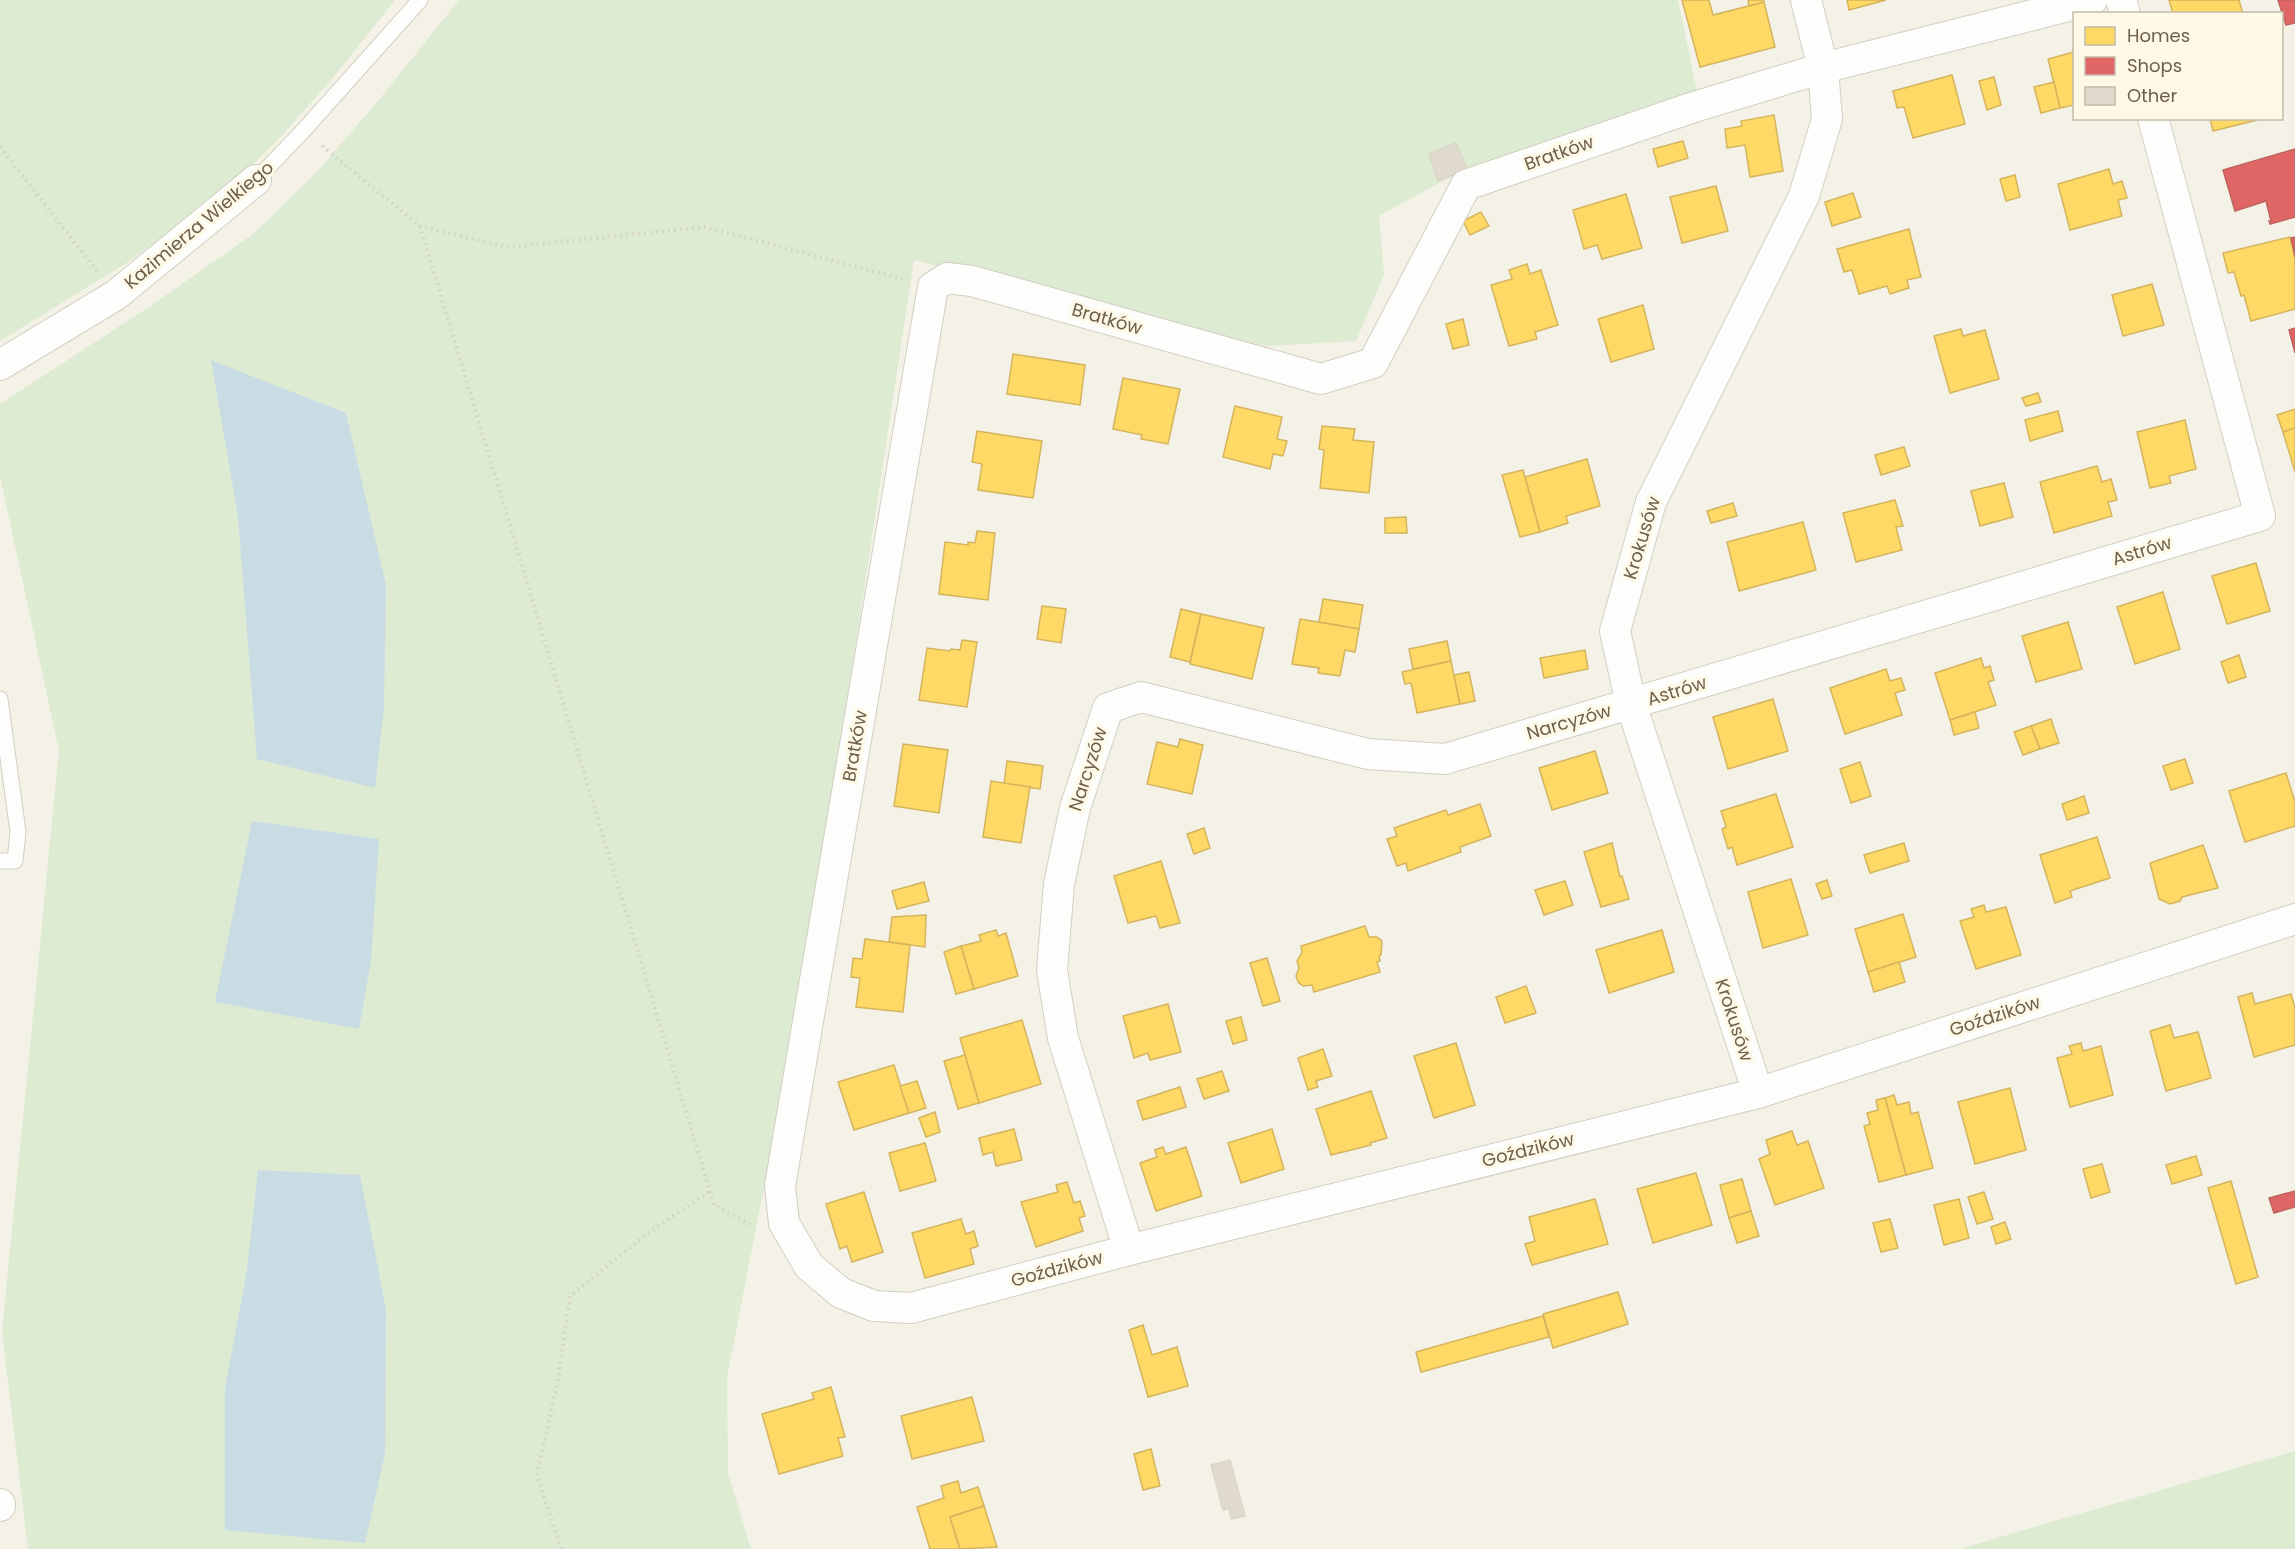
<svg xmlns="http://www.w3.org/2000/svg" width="2295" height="1549" viewBox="0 0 2295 1549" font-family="Poppins,sans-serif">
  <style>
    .green { fill: #dcebd2 }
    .water { fill: #cadce3 }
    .homes { fill: #ffd966; stroke: #d4b45e; stroke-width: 1.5 }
    .shops { fill: #e06666; stroke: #be645e; stroke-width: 1.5 }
    .building { fill: #e0dacf; stroke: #dcd6ca; stroke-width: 1.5 }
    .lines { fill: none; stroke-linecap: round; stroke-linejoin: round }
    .lane-casing { stroke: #d2cec3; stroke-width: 17 }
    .street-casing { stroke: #d2cec3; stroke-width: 32 }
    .path { stroke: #d6d0ca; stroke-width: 4; stroke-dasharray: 1.5 4.5; stroke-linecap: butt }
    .lane { stroke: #fdfdfb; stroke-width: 15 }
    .street { stroke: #fdfdfb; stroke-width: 30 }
    .labels { text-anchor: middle; stroke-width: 6; stroke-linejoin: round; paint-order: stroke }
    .street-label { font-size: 18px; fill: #6e5e4a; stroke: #fdf9e6 }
  </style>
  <rect width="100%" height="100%" fill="#f4f2e7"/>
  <g class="green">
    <path d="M 0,0 L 395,0 L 337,73 L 278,140 L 222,195 L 125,264 L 0,341 Z"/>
    <path d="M 459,0 L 1678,0 L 1699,101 L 1470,169 L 1437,184 L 1379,216 L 1384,275 L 1356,341 L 1266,346 L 914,260 L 805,978 L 727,1377 L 728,1473 L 751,1549 L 28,1549 L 2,1332 L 59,751 L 0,476 L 0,404 L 152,305 L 253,234 L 314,175 L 374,106 Z"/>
    <path d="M 2295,1451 L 2295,1549 L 1959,1549 Z"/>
  </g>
  <g class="water">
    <path d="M 211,360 L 346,413 L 386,585 L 384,707 L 375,788 L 257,759 L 238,517 Z"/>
    <path d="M 252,821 L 379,839 L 371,961 L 359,1029 L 215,1002 Z"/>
    <path d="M 258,1170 L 360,1175 L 386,1309 L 385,1454 L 365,1543 L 225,1530 L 225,1388 L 247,1270 Z"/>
  </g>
  <g class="homes">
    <path d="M 1682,0 L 1709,0 L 1713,15 L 1764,2 L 1775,47 L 1700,67 Z"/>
    <path d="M 1748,0 L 1763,0 L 1764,2 L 1749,6 Z"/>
    <path d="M 1847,0 L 1886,0 L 1849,10 Z"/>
    <path d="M 2169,0 L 2239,0 L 2243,14 L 2173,14 Z"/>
    <path d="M 2074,52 L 2074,105 L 2060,108 L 2048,59 Z"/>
    <path d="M 1952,75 L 1965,124 L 1913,138 L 1904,107 L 1897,108 L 1893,91 Z"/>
    <path d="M 1994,77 L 2001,105 L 1987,110 L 1979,81 Z"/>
    <path d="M 2054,82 L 2060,108 L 2041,113 L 2034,87 Z"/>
    <path d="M 1774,115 L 1783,171 L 1750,177 L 1745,145 L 1727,148 L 1725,129 L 1742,126 L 1741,121 Z"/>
    <path d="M 2210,118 L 2265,118 L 2213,131 Z"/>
    <path d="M 1683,141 L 1688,158 L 1658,167 L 1653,149 Z"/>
    <path d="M 2109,169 L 2113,184 L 2122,181 L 2127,198 L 2118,200 L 2122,216 L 2070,230 L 2058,184 Z"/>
    <path d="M 2015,175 L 2020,197 L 2006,201 L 2000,179 Z"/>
    <path d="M 1716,186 L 1728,231 L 1682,243 L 1670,197 Z"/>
    <path d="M 1853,193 L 1861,217 L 1832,226 L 1825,202 Z"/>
    <path d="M 1626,194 L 1642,248 L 1602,259 L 1597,245 L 1584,249 L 1573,210 Z"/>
    <path d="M 1481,212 L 1489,226 L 1470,235 L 1463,221 Z"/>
    <path d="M 1909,229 L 1921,277 L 1907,280 L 1909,288 L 1890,294 L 1887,286 L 1859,294 L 1852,270 L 1844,272 L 1837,249 Z"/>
    <path d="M 2290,237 L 2295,257 L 2295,309 L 2251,321 L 2244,295 L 2241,296 L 2234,272 L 2228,273 L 2223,253 Z"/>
    <path d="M 1527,264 L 1530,274 L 1541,270 L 1558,325 L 1535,332 L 1537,339 L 1509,346 L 1491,285 L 1512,279 L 1509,270 Z"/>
    <path d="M 2152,284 L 2164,325 L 2123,336 L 2112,295 Z"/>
    <path d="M 1643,305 L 1654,349 L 1611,362 L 1598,319 Z"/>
    <path d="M 1463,319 L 1469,345 L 1453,349 L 1446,324 Z"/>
    <path d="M 1961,329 L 1963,336 L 1985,330 L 1999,379 L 1950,393 L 1934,336 Z"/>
    <path d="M 1013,354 L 1085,365 L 1080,405 L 1007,394 Z"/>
    <path d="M 1123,378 L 1180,389 L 1168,444 L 1141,439 L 1142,435 L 1113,429 Z"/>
    <path d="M 2038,393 L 2041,402 L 2026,406 L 2022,398 Z"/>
    <path d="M 1235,406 L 1282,417 L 1277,439 L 1287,441 L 1283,456 L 1273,454 L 1270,469 L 1223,457 Z"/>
    <path d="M 2295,409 L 2295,428 L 2283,432 L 2277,415 Z"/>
    <path d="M 2058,411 L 2063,431 L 2030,441 L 2025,420 Z"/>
    <path d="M 2185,420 L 2196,469 L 2169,476 L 2171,483 L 2150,488 L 2137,432 Z"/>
    <path d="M 1322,426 L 1355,429 L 1353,440 L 1374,442 L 1369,493 L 1320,488 L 1324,450 L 1319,449 Z"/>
    <path d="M 2295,428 L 2295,472 L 2283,432 Z"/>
    <path d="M 977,431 L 1042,441 L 1033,498 L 978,490 L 982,464 L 972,462 Z"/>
    <path d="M 1904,447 L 1910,466 L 1881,475 L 1875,455 Z"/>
    <path d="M 1587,459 L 1600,506 L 1566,516 L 1568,523 L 1540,532 L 1525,477 Z"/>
    <path d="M 2097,466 L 2102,482 L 2111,479 L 2117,500 L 2108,502 L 2112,516 L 2054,533 L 2040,482 Z"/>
    <path d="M 1523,470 L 1540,532 L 1520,537 L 1502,475 Z"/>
    <path d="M 2004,483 L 2013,517 L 1980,526 L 1971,491 Z"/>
    <path d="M 1895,500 L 1903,526 L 1896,527 L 1902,550 L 1856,562 L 1843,513 Z"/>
    <path d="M 1733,503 L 1737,516 L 1711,523 L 1707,511 Z"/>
    <path d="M 1406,517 L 1407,533 L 1385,533 L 1385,518 Z"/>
    <path d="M 1803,522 L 1816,570 L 1739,591 L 1727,542 Z"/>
    <path d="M 977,531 L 995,533 L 988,600 L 939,594 L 945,542 L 968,545 L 968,542 L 975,543 Z"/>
    <path d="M 2256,563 L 2270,611 L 2227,624 L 2212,576 Z"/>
    <path d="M 2163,592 L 2180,649 L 2135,664 L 2117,607 Z"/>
    <path d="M 1323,599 L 1363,605 L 1359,629 L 1319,622 Z"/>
    <path d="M 1042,606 L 1066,609 L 1061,643 L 1037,639 Z"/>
    <path d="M 1181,609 L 1201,614 L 1190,662 L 1170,657 Z"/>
    <path d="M 1201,614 L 1264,628 L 1252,679 L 1190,664 Z"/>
    <path d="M 1300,619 L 1359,629 L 1355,652 L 1345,650 L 1340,676 L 1318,673 L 1319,668 L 1292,664 Z"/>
    <path d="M 2068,622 L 2082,669 L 2036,682 L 2022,636 Z"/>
    <path d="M 962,640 L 977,642 L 967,707 L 919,700 L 927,648 L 950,651 L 951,649 L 960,650 Z"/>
    <path d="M 1447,641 L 1451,661 L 1413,669 L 1409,649 Z"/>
    <path d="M 1585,650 L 1588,669 L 1544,678 L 1540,658 Z"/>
    <path d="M 2239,655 L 2246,677 L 2228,683 L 2221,662 Z"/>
    <path d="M 1981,658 L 1984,668 L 1990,666 L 1994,680 L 1988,682 L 1996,705 L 1950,720 L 1935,673 Z"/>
    <path d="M 1451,661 L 1460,704 L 1417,713 L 1411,683 L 1405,684 L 1402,672 Z"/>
    <path d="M 1886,669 L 1890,681 L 1901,678 L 1905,690 L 1895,693 L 1902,715 L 1845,734 L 1830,688 Z"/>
    <path d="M 1469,672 L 1475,701 L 1460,704 L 1454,675 Z"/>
    <path d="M 1773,699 L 1788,751 L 1728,769 L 1713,717 Z"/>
    <path d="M 1975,712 L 1979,728 L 1954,735 L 1950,720 Z"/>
    <path d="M 2051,719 L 2059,743 L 2040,749 L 2031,726 Z"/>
    <path d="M 2031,726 L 2040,749 L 2023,755 L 2014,732 Z"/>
    <path d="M 1180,739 L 1203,745 L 1192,794 L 1147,784 L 1157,742 L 1178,747 Z"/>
    <path d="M 903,744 L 948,750 L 939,813 L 894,806 Z"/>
    <path d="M 1595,751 L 1608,793 L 1552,810 L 1539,768 Z"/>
    <path d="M 2185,759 L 2193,783 L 2171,790 L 2163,766 Z"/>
    <path d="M 1007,761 L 1043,766 L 1040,789 L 1004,784 Z"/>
    <path d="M 1860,762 L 1871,796 L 1851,803 L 1840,769 Z"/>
    <path d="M 2286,773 L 2295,802 L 2295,826 L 2245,842 L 2229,791 Z"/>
    <path d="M 991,781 L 1030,787 L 1021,843 L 983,837 Z"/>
    <path d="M 1776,794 L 1793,847 L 1737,865 L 1732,847 L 1728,849 L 1722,829 L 1726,827 L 1721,811 Z"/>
    <path d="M 2084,796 L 2089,813 L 2067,820 L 2062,804 Z"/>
    <path d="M 1480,804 L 1491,836 L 1460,847 L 1461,852 L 1408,871 L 1406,863 L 1397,866 L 1387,839 L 1397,836 L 1394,828 L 1446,810 L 1448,815 Z"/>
    <path d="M 1204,828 L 1210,848 L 1194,854 L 1187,834 Z"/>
    <path d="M 2097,837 L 2110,878 L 2070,891 L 2072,897 L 2055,903 L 2040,855 Z"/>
    <path d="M 1612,843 L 1620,877 L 1622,876 L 1629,899 L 1601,907 L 1584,852 Z"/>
    <path d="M 1904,843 L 1909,861 L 1870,873 L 1864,855 Z"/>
    <path d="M 2203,845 L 2218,888 L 2182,897 L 2180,901 L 2170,904 L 2159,899 L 2150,863 Z"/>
    <path d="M 1161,861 L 1180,923 L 1160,928 L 1156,916 L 1128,923 L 1114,876 Z"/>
    <path d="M 1791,879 L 1808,935 L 1763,948 L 1748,892 Z"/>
    <path d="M 1827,880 L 1832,896 L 1822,899 L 1816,884 Z"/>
    <path d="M 1565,881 L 1573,905 L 1544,915 L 1535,890 Z"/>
    <path d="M 924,882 L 929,901 L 897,909 L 892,891 Z"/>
    <path d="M 1984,905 L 1986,912 L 2006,907 L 2021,955 L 1976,969 L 1960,921 L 1974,917 L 1971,909 Z"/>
    <path d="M 1903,914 L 1916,957 L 1868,972 L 1855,929 Z"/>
    <path d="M 926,915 L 925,947 L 889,942 L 892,917 Z"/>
    <path d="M 1365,926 L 1369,937 L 1377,937 L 1382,941 L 1381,955 L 1379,956 L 1380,961 L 1377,962 L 1380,972 L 1314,992 L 1312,985 L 1303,986 L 1298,982 L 1296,976 L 1299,968 L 1297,961 L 1302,952 L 1301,946 Z"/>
    <path d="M 996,930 L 998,936 L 1006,933 L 1018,976 L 974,989 L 961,946 L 981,941 L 979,935 Z"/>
    <path d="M 1662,930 L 1674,972 L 1609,993 L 1596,950 Z"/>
    <path d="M 865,939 L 910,945 L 903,1012 L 856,1007 L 860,978 L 851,977 L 853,958 L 862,959 Z"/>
    <path d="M 961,946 L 974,989 L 956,994 L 944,952 Z"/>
    <path d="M 1267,958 L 1280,1001 L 1263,1006 L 1250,963 Z"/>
    <path d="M 1899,962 L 1905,982 L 1874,992 L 1868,972 Z"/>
    <path d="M 1526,986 L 1536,1013 L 1505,1023 L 1496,997 Z"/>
    <path d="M 2252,993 L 2255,1004 L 2291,994 L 2295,1008 L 2295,1045 L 2254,1057 L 2238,997 Z"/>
    <path d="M 1168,1004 L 1181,1052 L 1150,1060 L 1148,1053 L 1134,1058 L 1123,1016 Z"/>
    <path d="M 1241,1017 L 1247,1040 L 1233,1044 L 1226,1021 Z"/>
    <path d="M 1022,1020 L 1041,1084 L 979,1103 L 960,1038 Z"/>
    <path d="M 2170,1025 L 2174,1038 L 2198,1032 L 2211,1078 L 2166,1091 L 2150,1031 Z"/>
    <path d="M 1456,1043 L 1475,1105 L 1434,1118 L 1414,1056 Z"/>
    <path d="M 2081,1043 L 2083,1051 L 2101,1046 L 2113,1095 L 2070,1107 L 2057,1058 L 2072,1054 L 2069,1046 Z"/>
    <path d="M 1323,1049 L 1332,1076 L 1316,1081 L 1318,1087 L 1308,1090 L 1298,1058 Z"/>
    <path d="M 965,1055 L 979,1103 L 958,1109 L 944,1061 Z"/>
    <path d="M 894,1065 L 909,1113 L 854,1130 L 838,1082 Z"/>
    <path d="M 1222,1071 L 1229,1091 L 1204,1099 L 1197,1079 Z"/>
    <path d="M 917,1081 L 926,1108 L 909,1113 L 900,1086 Z"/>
    <path d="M 1180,1087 L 1186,1107 L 1143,1120 L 1137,1101 Z"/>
    <path d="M 2010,1088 L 2026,1150 L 1975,1164 L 1958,1102 Z"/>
    <path d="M 1371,1091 L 1387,1138 L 1370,1143 L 1371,1145 L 1331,1155 L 1316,1109 Z"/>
    <path d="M 1894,1095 L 1897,1105 L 1909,1102 L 1911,1114 L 1918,1112 L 1933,1168 L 1906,1175 L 1885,1098 Z"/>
    <path d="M 1885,1098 L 1906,1175 L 1879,1182 L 1864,1126 L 1870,1124 L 1867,1113 L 1878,1110 L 1876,1100 Z"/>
    <path d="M 935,1112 L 940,1132 L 926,1137 L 919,1118 Z"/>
    <path d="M 1014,1129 L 1022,1160 L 996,1166 L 993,1152 L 983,1155 L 979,1138 Z"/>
    <path d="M 1272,1129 L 1284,1169 L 1241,1183 L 1228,1143 Z"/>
    <path d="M 1792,1131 L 1797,1145 L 1808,1141 L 1824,1188 L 1775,1205 L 1759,1159 L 1770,1154 L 1766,1140 Z"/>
    <path d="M 925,1143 L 936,1181 L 900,1191 L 889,1153 Z"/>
    <path d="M 1163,1147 L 1166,1154 L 1186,1147 L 1202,1196 L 1156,1211 L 1140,1163 L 1157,1157 L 1155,1150 Z"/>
    <path d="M 2196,1156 L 2202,1175 L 2172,1184 L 2166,1165 Z"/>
    <path d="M 2102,1164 L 2110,1192 L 2091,1198 L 2083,1169 Z"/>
    <path d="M 1696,1173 L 1712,1225 L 1653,1243 L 1637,1189 Z"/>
    <path d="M 1742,1179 L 1751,1211 L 1729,1218 L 1720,1185 Z"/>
    <path d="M 2231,1181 L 2258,1277 L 2236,1284 L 2208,1188 Z"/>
    <path d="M 1067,1182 L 1074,1203 L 1080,1201 L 1085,1216 L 1079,1218 L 1083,1231 L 1036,1247 L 1021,1202 L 1058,1192 L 1056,1185 Z"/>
    <path d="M 864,1192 L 883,1252 L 852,1262 L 847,1246 L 840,1249 L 826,1204 Z"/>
    <path d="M 1984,1192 L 1993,1219 L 1977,1224 L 1968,1197 Z"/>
    <path d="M 1595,1199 L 1608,1244 L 1532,1265 L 1525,1244 L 1535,1241 L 1529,1217 Z"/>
    <path d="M 1959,1199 L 1969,1238 L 1944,1245 L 1934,1205 Z"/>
    <path d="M 1751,1211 L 1759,1236 L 1737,1243 L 1729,1218 Z"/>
    <path d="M 961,1219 L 966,1234 L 974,1231 L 978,1246 L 970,1249 L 974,1264 L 925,1278 L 912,1233 Z"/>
    <path d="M 1890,1219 L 1898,1248 L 1881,1252 L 1873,1223 Z"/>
    <path d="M 2005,1222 L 2011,1239 L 1996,1244 L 1991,1227 Z"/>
    <path d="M 1618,1292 L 1628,1324 L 1553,1348 L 1543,1314 Z"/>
    <path d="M 1543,1316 L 1549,1337 L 1421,1372 L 1416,1352 Z"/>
    <path d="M 1143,1325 L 1152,1355 L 1177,1347 L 1188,1386 L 1148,1397 L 1129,1330 Z"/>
    <path d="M 831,1387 L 845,1437 L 838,1438 L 843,1456 L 779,1474 L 762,1414 L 814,1399 L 812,1393 Z"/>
    <path d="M 972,1397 L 984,1441 L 912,1459 L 901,1416 Z"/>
    <path d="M 1151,1449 L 1160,1486 L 1143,1490 L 1134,1454 Z"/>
    <path d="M 958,1481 L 961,1493 L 978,1487 L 984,1506 L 950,1517 L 960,1549 L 930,1549 L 917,1507 L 944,1498 L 941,1486 Z"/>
    <path d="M 984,1506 L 997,1547 L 960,1549 L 950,1517 Z"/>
  </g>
  <g class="shops">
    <path d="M 2278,0 L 2295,0 L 2295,23 L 2286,25 Z"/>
    <path d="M 2295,149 L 2295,217 L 2270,224 L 2269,221 L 2271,221 L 2266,201 L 2235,211 L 2223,170 Z"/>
    <path d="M 2295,237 L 2295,257 L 2291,238 Z"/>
    <path d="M 2295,328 L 2295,353 L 2289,330 Z"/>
    <path d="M 2295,1191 L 2295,1207 L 2274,1213 L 2269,1198 Z"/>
  </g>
  <g class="building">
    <path d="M 1456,143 L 1467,169 L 1438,181 L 1429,154 Z"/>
    <path d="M 1230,1460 L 1245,1516 L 1231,1519 L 1229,1508 L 1223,1510 L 1211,1465 Z"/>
  </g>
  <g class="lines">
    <defs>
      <g id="lane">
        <path d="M 256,180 L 303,131 L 420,0"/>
        <path d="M 0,699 L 18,832 L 15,861 L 0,861"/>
      </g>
      <g id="street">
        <path d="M 2092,0 L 1823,68 L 1694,107 L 1466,185 L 1373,363 L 1321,379 L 972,281 L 947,278 L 933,287 L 780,1186 L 784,1223 L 809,1266 L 841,1293 L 874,1306 L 911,1308 L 1129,1250 L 1758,1093 L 2295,919"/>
        <path d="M 2121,0 L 2125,14"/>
        <path d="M 0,365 L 116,295 L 256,180"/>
        <path d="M 1758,1093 L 1631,704 L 1615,631 L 1651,502 L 1804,196 L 1827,119 L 1823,68 L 1806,0"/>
        <path d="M 1129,1250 L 1063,1038 L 1052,970 L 1059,884 L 1075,808 L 1108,708 L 1141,697 L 1368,754 L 1445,759 L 2260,516 L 2153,118"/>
        <path d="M 0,1504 L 0,1506"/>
      </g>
    </defs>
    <use href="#lane" class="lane-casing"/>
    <use href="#street" class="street-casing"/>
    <g class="path">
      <path d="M 322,146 L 420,226 L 507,247 L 705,227 L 903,279"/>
      <path d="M 0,147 L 97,271"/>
      <path d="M 420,226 L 714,1205 L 753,1226"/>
      <path d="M 561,1549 L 537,1475 L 557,1384 L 570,1296 L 648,1233 L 710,1191"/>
    </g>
    <use href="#lane" class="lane"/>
    <use href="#street" class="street"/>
  </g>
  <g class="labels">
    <g class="street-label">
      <text transform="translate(1559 153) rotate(-19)" y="6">Bratków</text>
      <text transform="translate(199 225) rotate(-40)" y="6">Kazimierza Wielkiego</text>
      <text transform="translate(1107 319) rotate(16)" y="6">Bratków</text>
      <text transform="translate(1642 538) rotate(-73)" y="6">Krokusów</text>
      <text transform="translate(2142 551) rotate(-17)" y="6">Astrów</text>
      <text transform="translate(1677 691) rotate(-17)" y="6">Astrów</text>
      <text transform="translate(1569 722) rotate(-16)" y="6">Narcyzów</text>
      <text transform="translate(855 746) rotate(-80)" y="6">Bratków</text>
      <text transform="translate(1088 769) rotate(-72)" y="6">Narcyzów</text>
      <text transform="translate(1995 1016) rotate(-18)" y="6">Goździków</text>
      <text transform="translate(1734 1020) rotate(72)" y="6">Krokusów</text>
      <text transform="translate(1528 1150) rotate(-14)" y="6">Goździków</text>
      <text transform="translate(1057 1269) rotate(-15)" y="6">Goździków</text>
    </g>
  </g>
  <rect x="2073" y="12" width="210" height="108" fill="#fdf9e6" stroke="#c4bba8" stroke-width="1.5"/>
  <rect x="2085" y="27" width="30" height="18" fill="#ffd966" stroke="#c4bba8" stroke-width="1.5"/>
  <text x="2127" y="42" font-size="18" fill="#6e5e4a">Homes</text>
  <rect x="2085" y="57" width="30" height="18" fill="#e06666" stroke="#c4bba8" stroke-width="1.5"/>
  <text x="2127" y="72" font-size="18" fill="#6e5e4a">Shops</text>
  <rect x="2085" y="87" width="30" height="18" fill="#e0dacf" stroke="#c4bba8" stroke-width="1.5"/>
  <text x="2127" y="102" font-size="18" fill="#6e5e4a">Other</text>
</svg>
